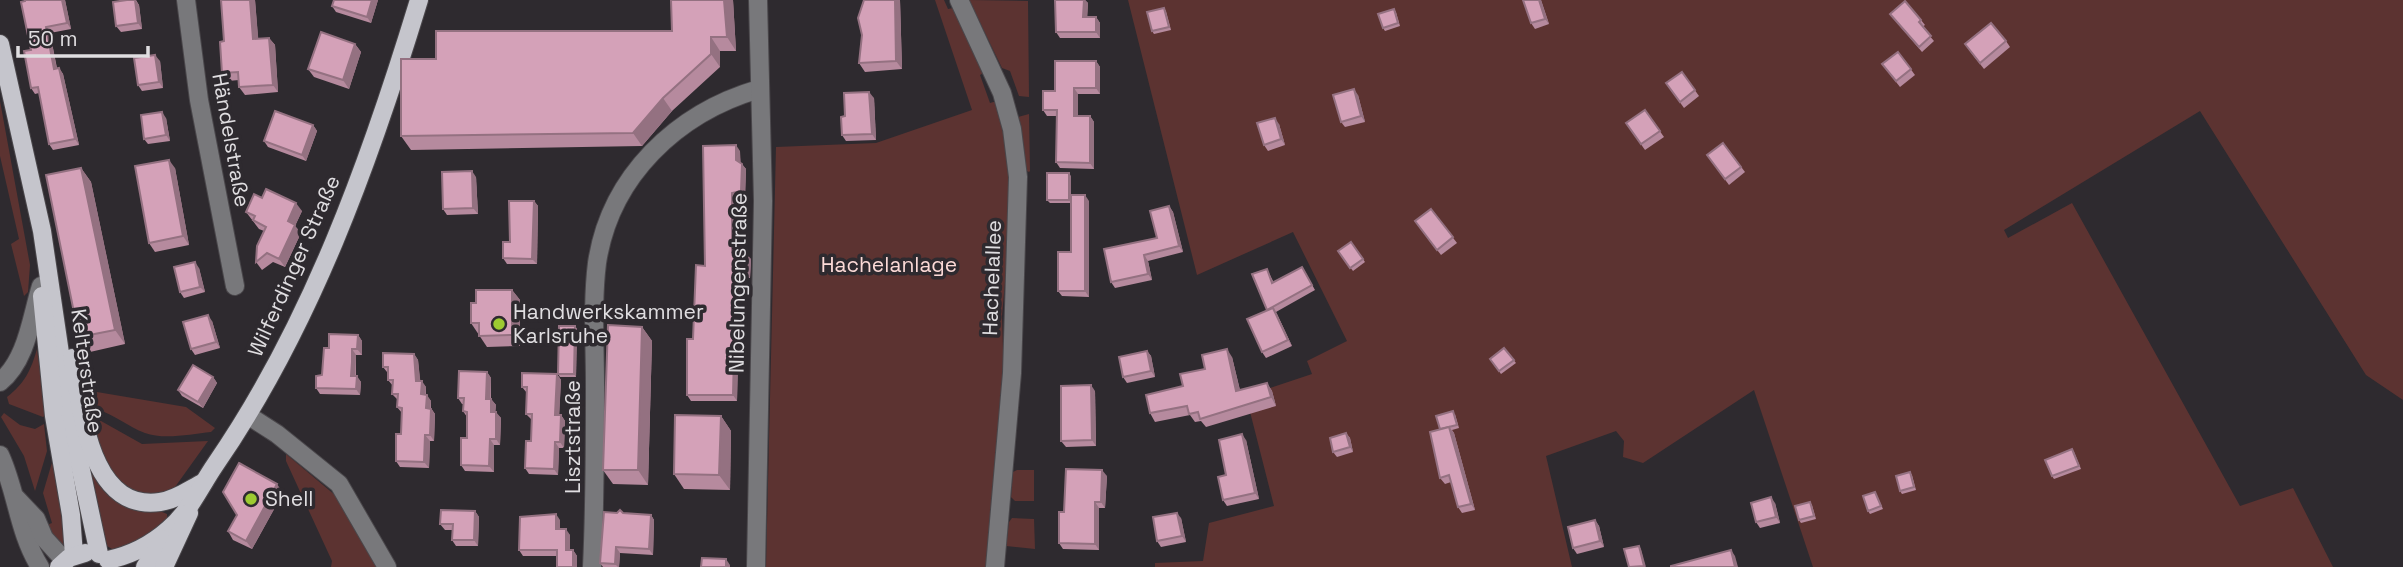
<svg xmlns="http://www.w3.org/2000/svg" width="2403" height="567" viewBox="0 0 2403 567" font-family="'Space Grotesk',sans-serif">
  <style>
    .green { fill: #5c3331 }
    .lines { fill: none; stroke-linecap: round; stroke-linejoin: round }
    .minor-casing { stroke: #4a474b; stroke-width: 20 }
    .major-casing { stroke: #4a474b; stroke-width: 20 }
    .minor { stroke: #78787b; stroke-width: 18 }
    .major { stroke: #c5c5cc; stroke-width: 18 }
    .wall { fill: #b68a9e }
    .shaded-wall { fill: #947181 }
    .building { fill: #d4a1b8; stroke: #947181; stroke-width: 2 }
    .poi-dot { fill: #9dca31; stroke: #2e2a2f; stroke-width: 2.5 }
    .labels { text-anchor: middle; stroke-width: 7; stroke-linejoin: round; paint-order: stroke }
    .street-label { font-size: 21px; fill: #e0dee1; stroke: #2e2a2f }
    .park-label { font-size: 21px; fill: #fcdad7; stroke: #2e2a2f }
    .poi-label { font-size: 21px; fill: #e0dee1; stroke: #2e2a2f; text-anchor: start }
  </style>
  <rect width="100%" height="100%" fill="#2e2a2f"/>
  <g class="green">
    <path d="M 935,0 L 944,0 L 948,9 L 953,8 L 985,72 L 980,75 L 990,103 L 1000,100 L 1010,164 L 1010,226 L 1002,316 L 1004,382 L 989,567 L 766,567 L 776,147 L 876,143 L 972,110 Z"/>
    <path d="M 969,0 L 1028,1 L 1029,97 L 1019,96 L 1010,71 L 1002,68 Z"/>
    <path d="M 1128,0 L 2403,0 L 2403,400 L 2366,375 L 2200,111 L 2004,230 L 2008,238 L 2072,203 L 2240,506 L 2293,488 L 2333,567 L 1813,567 L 1754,390 L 1643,463 L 1623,457 L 1624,441 L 1616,431 L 1546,456 L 1572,567 L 1155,567 L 1155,563 L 1203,561 L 1209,523 L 1274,506 L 1246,396 L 1312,374 L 1307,361 L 1347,341 L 1293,232 L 1197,275 Z"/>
    <path d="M 0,101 L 30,265 L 28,292 L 24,296 L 11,244 L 19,239 L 0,156 Z"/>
    <path d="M 1029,114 L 1030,171 L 1029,172 L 1025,170 L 1018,117 Z"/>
    <path d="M 37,349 L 46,415 L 43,417 L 9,404 L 7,397 C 25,383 31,370 37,349 Z"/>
    <path d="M 91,391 L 186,407 L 215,428 L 211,432 C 191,434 164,440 145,433 C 128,427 116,415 96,409 Z"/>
    <path d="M 4,413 L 20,425 L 35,429 L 44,424 L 47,451 L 35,491 L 24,456 L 1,417 Z"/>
    <path d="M 101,421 L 142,444 L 208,441 L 170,494 C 117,499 103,468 93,422 Z"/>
    <path d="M 286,454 L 348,506 L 382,567 L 331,567 L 332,561 L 286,461 Z"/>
    <path d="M 53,459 L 67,542 L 64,546 L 54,538 L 47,525 L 52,523 L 43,493 Z"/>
    <path d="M 1017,470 L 1034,470 L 1034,501 L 1015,501 L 1011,497 L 1013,472 Z"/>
    <path d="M 94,472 C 106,491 120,509 145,511 C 153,511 160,510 167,514 L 167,519 L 154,536 L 117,552 L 107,546 L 89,474 Z"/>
    <path d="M 1012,518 L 1034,519 L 1035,549 L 1006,546 L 1009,522 Z"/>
  </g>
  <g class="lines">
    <defs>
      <g id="minor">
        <path d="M 186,0 L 199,100 L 235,286"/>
        <path d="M 959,0 L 1002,93 L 1012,129 L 1018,177 L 1012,373 L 995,567"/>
        <path d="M 0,382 C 27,360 31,318 41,286"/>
        <path d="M 249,416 L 277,434 L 339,484 L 387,567"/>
        <path d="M 0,455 C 17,492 18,532 40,567"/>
        <path d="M 16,498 L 36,519 L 44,538 L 65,561"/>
        <path d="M 592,567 C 595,506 595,446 595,386 C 595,345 592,303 597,263 C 610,176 677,113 759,89"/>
        <path d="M 756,567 L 763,201 L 758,0"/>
      </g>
      <g id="major">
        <path d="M 0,44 L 42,231 L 69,414 L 99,554"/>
        <path d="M 42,296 L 54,416 L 71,515 L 74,555"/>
        <path d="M 72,358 C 82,407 88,512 160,502 C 176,500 190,489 204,482"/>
        <path d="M 108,560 C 132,555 151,545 169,529 C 190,511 200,487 215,465 C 311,326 370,161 419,0"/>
        <path d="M 59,567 L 69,558 L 85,553"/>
        <path d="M 145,567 L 164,539"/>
        <path d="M 164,567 L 189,513"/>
      </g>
    </defs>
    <use href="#minor" class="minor-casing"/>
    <use href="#major" class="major-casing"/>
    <use href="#minor" class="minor"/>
    <use href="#major" class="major"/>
  </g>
  <g class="wall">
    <path d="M 65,0 L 71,29 L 50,33 L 57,68 L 59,68 L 63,74 L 79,145 L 53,150 L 49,144 L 39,93 L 35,94 L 31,88 L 31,50 Z"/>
    <path d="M 127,0 L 136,0 L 139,5 L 142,29 L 121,32 L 116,26 Z"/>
    <path d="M 221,0 L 255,0 L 258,38 L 269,38 L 275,45 L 278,92 L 245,95 L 239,87 L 239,80 L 228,81 L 222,73 L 224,41 Z"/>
    <path d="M 334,0 L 378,0 L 371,23 L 336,12 L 332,6 Z"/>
    <path d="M 671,0 L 733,0 L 736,51 L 720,51 L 720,67 L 672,111 L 642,146 L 411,150 L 401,136 L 436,59 L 672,31 Z"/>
    <path d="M 864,0 L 900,0 L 902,69 L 865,72 L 859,63 L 862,35 Z"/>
    <path d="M 1055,0 L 1085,0 L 1088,3 L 1087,17 L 1096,17 L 1100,23 L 1100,38 L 1060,38 L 1056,32 Z"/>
    <path d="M 1541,0 L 1549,24 L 1535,29 L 1531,23 Z"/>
    <path d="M 1164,8 L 1166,11 L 1171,30 L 1154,34 L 1152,31 Z"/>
    <path d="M 1394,9 L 1396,12 L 1400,26 L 1385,31 L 1383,28 Z"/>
    <path d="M 1890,14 L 1921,20 L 1925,25 L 1922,27 L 1934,41 L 1922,52 Z"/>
    <path d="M 2006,41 L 2010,47 L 1984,69 L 1969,50 Z"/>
    <path d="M 355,44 L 361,52 L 349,89 L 314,77 L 308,69 Z"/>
    <path d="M 1898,52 L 1915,75 L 1900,87 L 1882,64 Z"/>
    <path d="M 160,61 L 163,88 L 142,91 L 138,85 Z"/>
    <path d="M 1096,61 L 1100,67 L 1100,94 L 1078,94 L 1078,116 L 1090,116 L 1094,122 L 1094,169 L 1060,168 L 1056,162 L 1057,116 L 1047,116 L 1043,110 L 1055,91 Z"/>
    <path d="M 1682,72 L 1699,96 L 1684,108 L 1666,83 Z"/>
    <path d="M 1358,95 L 1365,122 L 1345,127 L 1341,122 Z"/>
    <path d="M 874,98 L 876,140 L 846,141 L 842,135 L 845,116 Z"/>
    <path d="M 1645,110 L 1664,137 L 1645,150 L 1626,123 Z"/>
    <path d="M 166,118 L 170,141 L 148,144 L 144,139 Z"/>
    <path d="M 1279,124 L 1285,145 L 1268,151 L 1264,145 Z"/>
    <path d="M 313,125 L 317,131 L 306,161 L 268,147 L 264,141 Z"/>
    <path d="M 1723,143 L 1745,172 L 1729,185 L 1707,155 Z"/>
    <path d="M 740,151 L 740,162 L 746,169 L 745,197 L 736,199 L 736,253 L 751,259 L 750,278 L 740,277 L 737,401 L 691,401 L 687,395 L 705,266 Z"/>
    <path d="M 81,168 L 91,182 L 125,344 L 90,352 L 79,337 Z"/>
    <path d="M 175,168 L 189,245 L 155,252 L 149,243 Z"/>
    <path d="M 1071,176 L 1071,202 L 1089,201 L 1089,297 L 1062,296 L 1058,291 L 1071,252 L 1071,203 L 1050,203 L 1047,200 Z"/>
    <path d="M 476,177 L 478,214 L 447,215 L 443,209 Z"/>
    <path d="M 262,198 L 302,211 L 295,226 L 301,233 L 285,267 L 273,262 L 262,270 L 256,262 L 264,231 L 259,229 L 246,212 Z"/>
    <path d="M 534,201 L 538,206 L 537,264 L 507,264 L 503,258 L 510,242 Z"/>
    <path d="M 1169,206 L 1173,212 L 1183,252 L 1148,261 L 1152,280 L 1115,288 L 1111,282 L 1157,238 Z"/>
    <path d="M 1431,209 L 1457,243 L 1441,255 L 1415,221 Z"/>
    <path d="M 1351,242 L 1365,262 L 1353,271 L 1338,251 Z"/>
    <path d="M 1302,267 L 1315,290 L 1276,312 L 1292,346 L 1266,358 L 1262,352 L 1267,310 L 1267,269 L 1274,283 Z"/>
    <path d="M 199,268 L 205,292 L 184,298 L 180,292 Z"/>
    <path d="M 512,290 L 520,300 L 520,346 L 487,347 L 471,323 L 476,303 Z"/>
    <path d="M 212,321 L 220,348 L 195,355 L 191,349 Z"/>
    <path d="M 575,326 L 577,329 L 576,377 L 560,377 L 558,374 Z"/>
    <path d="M 642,327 L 652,341 L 648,485 L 613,484 L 603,470 Z"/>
    <path d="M 358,335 L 362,341 L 362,355 L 356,355 L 356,376 L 361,382 L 360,395 L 320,394 L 316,388 L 322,375 L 329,348 Z"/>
    <path d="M 1504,348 L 1516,363 L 1501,374 L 1490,359 Z"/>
    <path d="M 1147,351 L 1151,356 L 1155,377 L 1127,383 L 1123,377 Z"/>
    <path d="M 414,354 L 418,360 L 420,381 L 426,387 L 426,395 L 431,401 L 431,408 L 435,414 L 434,441 L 430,441 L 429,468 L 400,467 L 396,461 L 401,434 L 402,413 L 397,407 L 398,400 L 392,394 L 393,386 L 388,380 L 388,373 L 387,372 L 383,367 Z"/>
    <path d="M 1232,357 L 1240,390 L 1267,383 L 1272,391 L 1276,406 L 1206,427 L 1201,421 L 1195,422 L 1190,415 L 1155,422 L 1150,413 L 1205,369 Z"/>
    <path d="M 487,372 L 491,378 L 491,399 L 496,405 L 495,412 L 501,418 L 500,445 L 494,445 L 494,472 L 465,471 L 461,465 L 467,438 L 467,417 L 463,411 L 463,404 L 462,404 L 458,398 Z"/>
    <path d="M 557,374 L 561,380 L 559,415 L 561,415 L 565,421 L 564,448 L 559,448 L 558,475 L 529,474 L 525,468 L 531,441 L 532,420 L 526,414 L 527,393 L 522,387 Z"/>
    <path d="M 213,377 L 217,383 L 203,408 L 182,396 L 178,390 Z"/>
    <path d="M 1095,391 L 1096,446 L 1066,447 L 1061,441 Z"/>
    <path d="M 1455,414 L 1459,428 L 1452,430 L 1454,433 L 1475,510 L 1462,513 L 1458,507 L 1451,482 L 1445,484 L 1440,478 L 1440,429 Z"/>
    <path d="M 721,416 L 731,431 L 730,490 L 684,489 L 674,474 Z"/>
    <path d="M 1346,433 L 1350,438 L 1353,452 L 1337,457 L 1333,452 Z"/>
    <path d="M 1246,440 L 1259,499 L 1227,506 L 1223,500 L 1226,475 Z"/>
    <path d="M 2074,452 L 2081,469 L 2054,479 L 2052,476 Z"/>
    <path d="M 1910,472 L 1912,475 L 1916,490 L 1902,494 L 1900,491 Z"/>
    <path d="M 1107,476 L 1105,508 L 1099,508 L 1099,550 L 1063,549 L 1059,543 Z"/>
    <path d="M 1875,492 L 1883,509 L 1870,514 L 1868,511 Z"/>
    <path d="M 283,493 L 252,549 L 233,540 L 228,531 Z"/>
    <path d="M 1810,502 L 1812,505 L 1816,519 L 1801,523 L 1799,520 Z"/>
    <path d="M 1775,503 L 1780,523 L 1760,528 L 1756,522 Z"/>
    <path d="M 475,511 L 479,517 L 478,546 L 456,546 L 452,540 L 452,530 L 445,530 L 440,524 Z"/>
    <path d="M 623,513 L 651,515 L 654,520 L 653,555 L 620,553 L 619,567 L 603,567 L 600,563 Z"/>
    <path d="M 1181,518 L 1186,542 L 1161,547 L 1157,541 Z"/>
    <path d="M 560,520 L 560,529 L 570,535 L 570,550 L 573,550 L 577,556 L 577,567 L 557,567 L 557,556 L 523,556 L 519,550 Z"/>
    <path d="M 1595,520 L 1599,526 L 1604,547 L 1577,554 L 1573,548 Z"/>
  </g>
  <g class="shaded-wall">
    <path d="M 62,0 L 65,0 L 71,29 L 67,23 Z"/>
    <path d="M 135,0 L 139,5 L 142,29 L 138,23 Z"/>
    <path d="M 250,0 L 255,0 L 259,47 L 253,39 Z"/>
    <path d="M 372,0 L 378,0 L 371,23 L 367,17 Z"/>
    <path d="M 724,0 L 733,0 L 736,51 L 727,37 Z"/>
    <path d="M 895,0 L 900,0 L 902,69 L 896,61 Z"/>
    <path d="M 1084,0 L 1085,0 L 1088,3 L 1087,23 L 1083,17 Z"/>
    <path d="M 1539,0 L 1541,0 L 1549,24 L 1545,19 Z"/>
    <path d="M 1096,17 L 1100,23 L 1100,38 L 1096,32 Z"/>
    <path d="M 46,27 L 50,33 L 58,75 L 54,69 Z"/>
    <path d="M 711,37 L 720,51 L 720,67 L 711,54 Z"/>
    <path d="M 269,38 L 275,45 L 278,92 L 273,85 Z"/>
    <path d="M 355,44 L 361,52 L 349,89 L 343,80 Z"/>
    <path d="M 155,55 L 160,61 L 163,88 L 159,82 Z"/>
    <path d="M 1096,61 L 1100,67 L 1100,94 L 1096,88 Z"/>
    <path d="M 59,68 L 63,74 L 79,145 L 75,139 Z"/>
    <path d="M 1074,88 L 1078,94 L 1078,122 L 1074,116 Z"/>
    <path d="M 1354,89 L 1358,95 L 1365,122 L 1361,116 Z"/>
    <path d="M 869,92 L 874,98 L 876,140 L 872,134 Z"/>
    <path d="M 663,98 L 672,111 L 642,146 L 633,133 Z"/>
    <path d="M 162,112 L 166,118 L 170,141 L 166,135 Z"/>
    <path d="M 1090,116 L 1094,122 L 1094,169 L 1090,163 Z"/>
    <path d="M 1275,118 L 1279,124 L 1285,145 L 1281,139 Z"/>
    <path d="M 313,125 L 317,131 L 306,161 L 302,155 Z"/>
    <path d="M 736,145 L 740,151 L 741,166 L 736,160 Z"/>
    <path d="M 169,160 L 175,168 L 189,245 L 183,236 Z"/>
    <path d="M 742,164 L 746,169 L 745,197 L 741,191 Z"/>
    <path d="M 81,168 L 91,182 L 125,344 L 115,330 Z"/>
    <path d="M 472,171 L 476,177 L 478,214 L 473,208 Z"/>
    <path d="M 1069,173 L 1071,176 L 1071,203 L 1069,200 Z"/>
    <path d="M 732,193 L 736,199 L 736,258 L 732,252 Z"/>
    <path d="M 1085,195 L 1089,201 L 1089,297 L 1085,291 Z"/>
    <path d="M 534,201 L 538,206 L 537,264 L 532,259 Z"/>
    <path d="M 296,203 L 302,211 L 295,226 L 301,233 L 285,267 L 279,259 L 288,221 Z"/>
    <path d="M 1169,206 L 1173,212 L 1183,252 L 1179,246 Z"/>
    <path d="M 746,253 L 751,259 L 750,278 L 745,272 Z"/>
    <path d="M 1144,255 L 1148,261 L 1152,280 L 1148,274 Z"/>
    <path d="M 195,262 L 199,268 L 205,292 L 200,287 Z"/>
    <path d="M 736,271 L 740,277 L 737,401 L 733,395 Z"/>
    <path d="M 512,290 L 520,300 L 520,346 L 512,335 Z"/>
    <path d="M 1273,308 L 1277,314 L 1292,346 L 1288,340 Z"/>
    <path d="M 208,315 L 212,321 L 220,348 L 216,342 Z"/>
    <path d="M 575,326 L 577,329 L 576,377 L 574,374 Z"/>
    <path d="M 642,327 L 652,341 L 648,485 L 638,470 Z"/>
    <path d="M 358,335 L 362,341 L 362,355 L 357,349 Z"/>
    <path d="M 352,349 L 356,355 L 355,382 L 351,376 Z"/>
    <path d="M 1227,349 L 1232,357 L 1242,399 L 1236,391 Z"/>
    <path d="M 1147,351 L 1151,356 L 1155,377 L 1151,371 Z"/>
    <path d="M 414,354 L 418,360 L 421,387 L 416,381 Z"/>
    <path d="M 487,372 L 491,378 L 490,405 L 486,399 Z"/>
    <path d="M 557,374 L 561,380 L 559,421 L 555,415 Z"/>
    <path d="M 357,376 L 361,382 L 360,395 L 356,389 Z"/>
    <path d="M 213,377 L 217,383 L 203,408 L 198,402 Z"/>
    <path d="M 422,381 L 426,387 L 425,400 L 421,394 Z"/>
    <path d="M 1267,383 L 1272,391 L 1276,406 L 1271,397 Z"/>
    <path d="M 1091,385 L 1095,391 L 1096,446 L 1092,440 Z"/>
    <path d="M 427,395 L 431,401 L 430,414 L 426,408 Z"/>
    <path d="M 491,399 L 496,405 L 495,418 L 491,412 Z"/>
    <path d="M 431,409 L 435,414 L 434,441 L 430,435 Z"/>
    <path d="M 496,412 L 501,418 L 500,445 L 496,439 Z"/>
    <path d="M 561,415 L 565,421 L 564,448 L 560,442 Z"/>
    <path d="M 721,416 L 731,431 L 730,490 L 719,475 Z"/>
    <path d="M 1449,427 L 1454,433 L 1475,510 L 1471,504 Z"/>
    <path d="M 1346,433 L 1350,438 L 1353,452 L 1350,447 Z"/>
    <path d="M 1242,434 L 1246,440 L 1259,499 L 1255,493 Z"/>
    <path d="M 425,435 L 430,441 L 429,468 L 424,462 Z"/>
    <path d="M 490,439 L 494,445 L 494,472 L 489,466 Z"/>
    <path d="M 555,442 L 559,448 L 558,475 L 554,469 Z"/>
    <path d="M 1102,470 L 1107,476 L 1105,508 L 1101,502 Z"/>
    <path d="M 277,484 L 283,493 L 252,549 L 246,541 Z"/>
    <path d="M 1771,497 L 1775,503 L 1780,523 L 1776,517 Z"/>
    <path d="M 1095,502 L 1099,508 L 1099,550 L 1095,544 Z"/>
    <path d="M 475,511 L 479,517 L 478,546 L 474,540 Z"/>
    <path d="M 1177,513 L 1181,518 L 1186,542 L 1182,536 Z"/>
    <path d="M 556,514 L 560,520 L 560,535 L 556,529 Z"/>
    <path d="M 651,515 L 654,520 L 653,555 L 649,549 Z"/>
    <path d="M 1595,520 L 1599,526 L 1604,547 L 1600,541 Z"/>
    <path d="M 566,529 L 570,535 L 570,556 L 566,550 Z"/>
    <path d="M 1639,546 L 1641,549 L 1646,567 L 1644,566 Z"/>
    <path d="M 616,547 L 620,553 L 619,567 L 618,567 L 615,564 Z"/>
    <path d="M 573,550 L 577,556 L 577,567 L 573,567 Z"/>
    <path d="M 1731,550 L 1735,556 L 1738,567 L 1735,567 Z"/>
    <path d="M 726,559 L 730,565 L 730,567 L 726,567 Z"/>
  </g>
  <g class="building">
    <path d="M 25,0 L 62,0 L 67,23 L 46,27 L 54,69 L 59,68 L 75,139 L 49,144 L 38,87 L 31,88 L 24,51 L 31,50 L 21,2 L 25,1 Z"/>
    <path d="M 127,0 L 135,0 L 138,23 L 116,26 L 113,2 Z"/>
    <path d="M 221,0 L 250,0 L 253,39 L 269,38 L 273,85 L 239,87 L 238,72 L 222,73 L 220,42 L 224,41 Z"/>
    <path d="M 334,0 L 372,0 L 367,17 L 332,6 Z"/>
    <path d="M 671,0 L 724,0 L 727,37 L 711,37 L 711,54 L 663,98 L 633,133 L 401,136 L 401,59 L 436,59 L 436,31 L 672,31 Z"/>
    <path d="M 864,0 L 895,0 L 896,61 L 859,63 L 862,35 L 858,18 Z"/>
    <path d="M 1055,0 L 1084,0 L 1083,17 L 1096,17 L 1096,32 L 1056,32 Z"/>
    <path d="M 1523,0 L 1539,0 L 1545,19 L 1531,23 Z"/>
    <path d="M 1905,1 L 1921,20 L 1919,22 L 1931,36 L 1919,47 L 1890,14 Z"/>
    <path d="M 1164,8 L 1169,27 L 1152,31 L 1147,12 Z"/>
    <path d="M 1394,9 L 1398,23 L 1383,28 L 1378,14 Z"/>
    <path d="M 1991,23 L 2006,41 L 1980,63 L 1965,44 Z"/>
    <path d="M 321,32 L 355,44 L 343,80 L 308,69 Z"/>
    <path d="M 1898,52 L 1911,69 L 1896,81 L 1882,64 Z"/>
    <path d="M 155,55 L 159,82 L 138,85 L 134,58 Z"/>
    <path d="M 1055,61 L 1096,61 L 1096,88 L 1074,88 L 1074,116 L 1090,116 L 1090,163 L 1056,162 L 1057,110 L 1043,110 L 1043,91 L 1055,91 Z"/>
    <path d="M 1682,72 L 1695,90 L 1680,102 L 1666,83 Z"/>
    <path d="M 1354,89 L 1361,116 L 1341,122 L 1333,95 Z"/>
    <path d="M 869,92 L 872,134 L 842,135 L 841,117 L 845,116 L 844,93 Z"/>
    <path d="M 1645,110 L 1660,131 L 1641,144 L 1626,123 Z"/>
    <path d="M 275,111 L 313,125 L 302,155 L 264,141 Z"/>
    <path d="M 162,112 L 166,135 L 144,139 L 141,115 Z"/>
    <path d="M 1275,118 L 1281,139 L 1264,145 L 1257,123 Z"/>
    <path d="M 1723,143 L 1741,167 L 1725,179 L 1707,155 Z"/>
    <path d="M 736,145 L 736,160 L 742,164 L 741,191 L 732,193 L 732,252 L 746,253 L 745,272 L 736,271 L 733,395 L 687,395 L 687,339 L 693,339 L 696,265 L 705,266 L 703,146 Z"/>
    <path d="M 169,160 L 183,236 L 149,243 L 135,166 Z"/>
    <path d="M 81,168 L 115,330 L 79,337 L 46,175 Z"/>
    <path d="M 472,171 L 473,208 L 443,209 L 442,172 Z"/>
    <rect x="1047" y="173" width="22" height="27"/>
    <path d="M 266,189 L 296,203 L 288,221 L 295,225 L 279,259 L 267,253 L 256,262 L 257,246 L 266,227 L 253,220 L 255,216 L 246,212 L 254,194 L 262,198 Z"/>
    <path d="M 1071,195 L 1085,195 L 1085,291 L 1058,291 L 1058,252 L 1071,252 Z"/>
    <path d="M 509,201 L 534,201 L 532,259 L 503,258 L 503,242 L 510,242 Z"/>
    <path d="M 1169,206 L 1179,246 L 1144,255 L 1148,274 L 1111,282 L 1104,249 L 1157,238 L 1150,211 Z"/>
    <path d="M 1431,209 L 1453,237 L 1437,250 L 1415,221 Z"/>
    <path d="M 1351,242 L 1363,259 L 1350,268 L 1338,251 Z"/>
    <path d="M 195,262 L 200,287 L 180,292 L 174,267 Z"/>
    <path d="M 1302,267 L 1312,285 L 1267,310 L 1252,274 L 1267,269 L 1272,283 Z"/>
    <path d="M 476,290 L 512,290 L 512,335 L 479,336 L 479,323 L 471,323 L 471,303 L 476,303 Z"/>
    <path d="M 1273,308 L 1288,340 L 1262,352 L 1247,319 Z"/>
    <path d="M 208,315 L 216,342 L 191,349 L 183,322 Z"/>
    <path d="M 608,325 L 642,327 L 638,470 L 603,470 Z"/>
    <path d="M 559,326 L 575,326 L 574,374 L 558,374 Z"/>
    <path d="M 329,334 L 358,335 L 357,349 L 352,349 L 352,362 L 351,376 L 357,376 L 356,389 L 316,388 L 316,376 L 322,375 L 324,348 L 329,348 Z"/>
    <path d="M 1504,348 L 1514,360 L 1499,371 L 1490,359 Z"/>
    <path d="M 1227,349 L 1236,391 L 1267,383 L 1271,397 L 1200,419 L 1198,412 L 1189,414 L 1187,406 L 1150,413 L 1146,395 L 1183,386 L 1180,374 L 1205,369 L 1202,355 Z"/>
    <path d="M 1147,351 L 1151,371 L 1123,377 L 1119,357 Z"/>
    <path d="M 383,353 L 414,354 L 416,381 L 422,381 L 421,394 L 427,395 L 426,408 L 431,409 L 430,435 L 425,435 L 424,462 L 396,461 L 396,434 L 401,434 L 402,408 L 397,407 L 398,394 L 392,394 L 393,380 L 388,380 L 388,367 L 383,367 Z"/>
    <path d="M 193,365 L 213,377 L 198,402 L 178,390 Z"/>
    <path d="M 459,371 L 487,372 L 486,399 L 491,399 L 491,412 L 496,412 L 496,439 L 490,439 L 489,466 L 461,465 L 461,438 L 467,438 L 467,412 L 463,411 L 464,398 L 458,398 Z"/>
    <path d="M 522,373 L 557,374 L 555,415 L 561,415 L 560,442 L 555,442 L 554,469 L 525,468 L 526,441 L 531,441 L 532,414 L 526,414 L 527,387 L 522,387 Z"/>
    <path d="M 1091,385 L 1092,440 L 1061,441 L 1061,386 Z"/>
    <path d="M 1453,411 L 1457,425 L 1440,429 L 1436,416 Z"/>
    <path d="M 675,415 L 721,416 L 719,475 L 674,474 Z"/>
    <path d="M 1449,427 L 1471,504 L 1458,507 L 1449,475 L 1440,478 L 1430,432 Z"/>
    <path d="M 1346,433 L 1350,447 L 1333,452 L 1330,438 Z"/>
    <path d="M 1242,434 L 1255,493 L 1223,500 L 1218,477 L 1226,475 L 1219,440 Z"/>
    <path d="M 2072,449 L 2079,466 L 2052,476 L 2045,460 Z"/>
    <path d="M 239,463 L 277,484 L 246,541 L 228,531 L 237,515 L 223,492 Z"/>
    <path d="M 1066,469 L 1102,470 L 1101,502 L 1095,502 L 1095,544 L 1059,543 L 1059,512 L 1064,512 Z"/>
    <path d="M 1910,472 L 1914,487 L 1900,491 L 1896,476 Z"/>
    <path d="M 1875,492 L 1881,506 L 1868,511 L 1863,496 Z"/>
    <path d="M 1771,497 L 1776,517 L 1756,522 L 1751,503 Z"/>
    <path d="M 1810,502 L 1814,516 L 1799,520 L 1795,506 Z"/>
    <path d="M 441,510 L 475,511 L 474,540 L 452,540 L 453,524 L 440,524 Z"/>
    <path d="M 620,510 L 623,513 L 651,515 L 649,549 L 616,547 L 615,564 L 600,563 L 604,512 L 617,513 Z"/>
    <path d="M 1177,513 L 1182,536 L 1157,541 L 1153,517 Z"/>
    <path d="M 556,514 L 556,529 L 566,529 L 566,550 L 573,550 L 573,567 L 557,567 L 557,550 L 519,550 L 520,517 Z"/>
    <path d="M 1595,520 L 1600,541 L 1573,548 L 1568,527 Z"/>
    <path d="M 1639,546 L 1644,566 L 1629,567 L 1624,549 Z"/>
    <path d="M 1731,550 L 1735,567 L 1671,567 L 1671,566 Z"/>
    <path d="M 702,558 L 726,559 L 726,567 L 701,567 Z"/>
  </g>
  <g class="poi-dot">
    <circle cx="499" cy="324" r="7"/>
    <circle cx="251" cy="499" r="7"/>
  </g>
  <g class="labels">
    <g class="street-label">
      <text transform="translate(231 140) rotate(80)" y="7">Händelstraße</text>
      <text transform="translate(294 266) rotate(-66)" y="7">Wilferdinger Straße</text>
      <text transform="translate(992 278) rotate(-88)" y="7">Hachelallee</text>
      <text transform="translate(738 283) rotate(-89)" y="7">Nibelungenstraße</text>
      <text transform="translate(87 371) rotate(82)" y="7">Kelterstraße</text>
      <text transform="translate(573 437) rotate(-90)" y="7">Lisztstraße</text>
    </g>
    <g class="park-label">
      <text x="889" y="272">Hachelanlage</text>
    </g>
    <g class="poi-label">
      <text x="513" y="319">Handwerkskammer<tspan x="513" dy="24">Karlsruhe</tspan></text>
      <text x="265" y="506">Shell</text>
    </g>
  </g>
  <path d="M18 46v10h130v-10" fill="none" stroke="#e0dee1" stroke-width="3.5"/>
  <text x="28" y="46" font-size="21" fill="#e0dee1" stroke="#2e2a2f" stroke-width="5" paint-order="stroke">50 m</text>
</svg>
